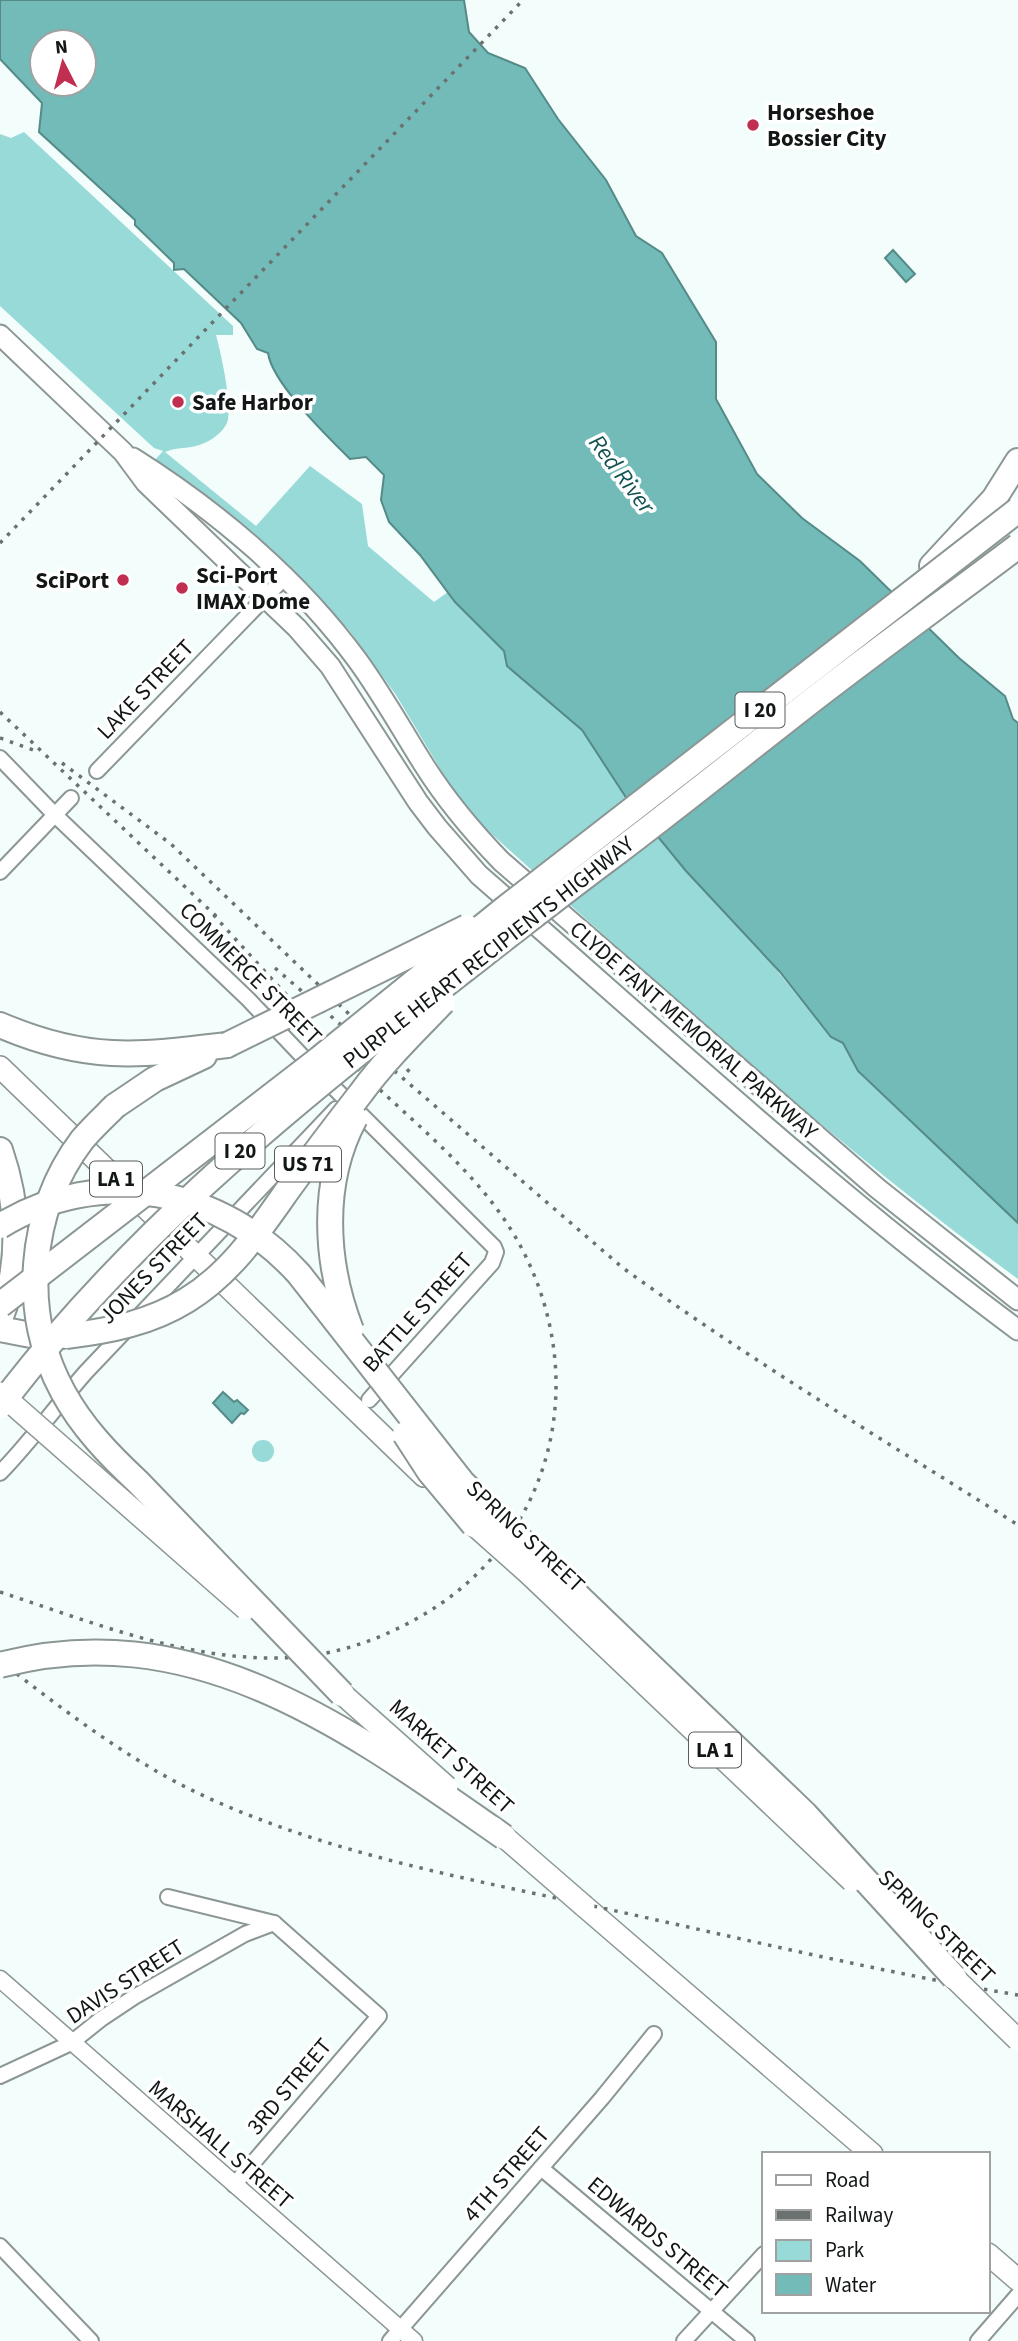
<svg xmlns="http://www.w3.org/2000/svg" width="1018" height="2341" viewBox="0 0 1018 2341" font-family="'Source Sans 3',sans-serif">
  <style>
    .green { fill: #98dad8 }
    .water { fill: #72bbb8; stroke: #558a87; stroke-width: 2; fill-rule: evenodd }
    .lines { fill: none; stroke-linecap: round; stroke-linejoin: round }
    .minor-casing { stroke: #8c9695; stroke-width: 18 }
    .tertiary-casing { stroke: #8c9695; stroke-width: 19 }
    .secondary-casing { stroke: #8c9695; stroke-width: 23 }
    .primary-casing { stroke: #8c9695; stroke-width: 24 }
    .motorway-casing { stroke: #8c9695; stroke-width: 28 }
    .minor { stroke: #fff; stroke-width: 14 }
    .tertiary { stroke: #fff; stroke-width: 16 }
    .secondary { stroke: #fff; stroke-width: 19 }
    .primary { stroke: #fff; stroke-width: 21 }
    .motorway { stroke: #fff; stroke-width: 24 }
    .rail { stroke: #6b7171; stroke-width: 3.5; stroke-dasharray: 3.5 7; stroke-linecap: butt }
    .primary-bridge-casing { stroke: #8c9695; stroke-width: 24; stroke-linecap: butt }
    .motorway-bridge-casing { stroke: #8c9695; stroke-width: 28; stroke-linecap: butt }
    .primary-bridge { stroke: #fff; stroke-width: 21 }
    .motorway-bridge { stroke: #fff; stroke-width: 24 }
    .poi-dot { fill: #c02f50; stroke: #fff; stroke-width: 2.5 }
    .labels { text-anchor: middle; stroke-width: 7; stroke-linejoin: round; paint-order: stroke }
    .shield { fill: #fff; stroke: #595c5c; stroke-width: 2 }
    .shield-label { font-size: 21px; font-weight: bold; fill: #121616 }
    .poi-label { font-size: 23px; font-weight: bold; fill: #121616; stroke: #fff; text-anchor: start }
    .street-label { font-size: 23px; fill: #121616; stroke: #fff }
    .water-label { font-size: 24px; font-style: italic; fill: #125251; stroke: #fff }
  </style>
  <rect width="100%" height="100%" fill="#f2fdfc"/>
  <g class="green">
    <path d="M 24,132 L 233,326 L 233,335 L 216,335 C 221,353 233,407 227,423 C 223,432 211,441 202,444 C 190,449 176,447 165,452 L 256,526 L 310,466 L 362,504 L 368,546 L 434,602 L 448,592 L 504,651 L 508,666 L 582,730 L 826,1031 L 843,1043 L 1018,1222 L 1018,1279 C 831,1142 659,985 486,829 L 454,792 L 396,695 L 349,630 L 257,538 L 216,503 L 155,460 L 163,451 L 154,448 L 0,306 L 0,134 L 11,138 Z"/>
    <circle cx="263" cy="1451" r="11"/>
  </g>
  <g class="water">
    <path d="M 0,0 L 464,0 L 469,32 L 488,53 L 525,68 L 558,119 L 606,180 L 636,236 L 662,253 L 716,342 L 716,399 L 757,474 L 802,518 L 860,561 L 959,658 L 1005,696 L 1013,719 L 1018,723 L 1018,1223 L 858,1071 L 843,1043 L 831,1037 L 780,972 L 686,871 L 627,799 L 582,730 L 507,666 L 504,651 L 455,602 L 420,555 L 389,522 L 381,500 L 384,475 L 366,457 L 350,459 C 328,437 272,383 268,353 L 257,349 L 241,323 L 184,269 L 174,270 L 174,263 L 135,225 L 135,220 L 39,132 L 42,103 L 0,59 ZM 42,42 L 84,42 L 84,84 L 42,84 Z"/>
    <path d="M 893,250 L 915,274 L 906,282 L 885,258 Z"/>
    <path d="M 223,1392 L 234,1402 L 237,1400 L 248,1410 L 244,1414 L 241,1413 L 232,1423 L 213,1403 Z"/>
  </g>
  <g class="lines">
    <defs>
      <g id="minor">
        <path d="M 0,758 L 55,815 L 248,999 L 303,1057 L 494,1247 L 496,1252 L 492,1263 L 369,1400"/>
        <path d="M 97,771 L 284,578"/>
        <path d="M 0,872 L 71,798"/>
        <path d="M 0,1473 C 31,1441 57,1405 86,1372 L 336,1109"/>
        <path d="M 168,1897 L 274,1923 L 379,2016 L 234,2185"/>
        <path d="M 0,2076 L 71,2043 L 101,2019 L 134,1997 L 245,1934 L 274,1923"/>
        <path d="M 541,2168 L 747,2341"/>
        <path d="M 0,2246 L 91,2341"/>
        <path d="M 390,2341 L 602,2098 L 654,2034"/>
        <path d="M 684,2341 L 764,2254"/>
        <path d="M 978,2341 L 1018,2295"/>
      </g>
      <path id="tertiary" d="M 0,1979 L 414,2341"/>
      <g id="secondary">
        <path d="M 0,335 L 123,452 L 146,483 L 297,628 L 330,666 L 418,802 L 437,827 L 479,875 C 656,1029 829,1190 1018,1330"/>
        <path d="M 133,458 C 217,511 299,580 358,661 C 382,694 402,730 424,765 C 446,800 472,831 501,861 L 877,1188 L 1018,1300"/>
      </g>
      <g id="primary">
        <path d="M 0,1067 L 424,1476"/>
        <path d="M 584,1906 L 872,2154"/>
        <path d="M 988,2254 L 1018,2280"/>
      </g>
      <g id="motorway">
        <path d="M 932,566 L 994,499 L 1018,461"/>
        <path d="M 0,1025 C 86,1062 137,1056 227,1045"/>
        <path d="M 115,1106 L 155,1079 L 204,1056"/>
        <path d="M 0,1150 C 19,1205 22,1264 0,1319"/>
        <path d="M 0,1329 L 36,1336 L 62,1336"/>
      </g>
    </defs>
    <use href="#minor" class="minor-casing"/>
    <use href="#tertiary" class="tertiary-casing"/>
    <use href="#secondary" class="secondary-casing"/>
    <use href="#primary" class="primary-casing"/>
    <use href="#motorway" class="motorway-casing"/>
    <use href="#minor" class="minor"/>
    <use href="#tertiary" class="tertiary"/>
    <use href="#secondary" class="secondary"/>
    <use href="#primary" class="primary"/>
    <use href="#motorway" class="motorway"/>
    <g class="rail">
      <path d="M 0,543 L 523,0"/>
      <path d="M 0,712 L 217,917"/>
      <path d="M 0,738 L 36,751"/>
      <path d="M 62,763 L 171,844 L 414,1076"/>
      <path d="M 275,968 L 623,1268 C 750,1360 885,1441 1018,1525"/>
      <path d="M 0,1592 C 89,1621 181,1659 276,1658 C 326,1658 373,1643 416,1619 C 552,1544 593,1383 521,1247 C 484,1177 416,1125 360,1071 C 308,1020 259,965 210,911"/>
      <path d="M 0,1661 C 65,1711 129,1761 204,1796 C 332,1855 470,1879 607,1909 C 744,1939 880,1972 1018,1995"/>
    </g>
    <defs>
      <g id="primary-bridge">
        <path d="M 0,1393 L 246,1609"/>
        <path d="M 474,1525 L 528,1573 L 852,1881"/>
        <path d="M 330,1683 L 447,1787"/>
        <path d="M 493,1827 L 584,1906"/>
        <path d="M 942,1966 L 1018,2040"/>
      </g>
      <g id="motorway-bridge">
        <path d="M 227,1045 L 467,927"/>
        <path d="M 115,1106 C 104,1117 92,1128 82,1140 C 28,1211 20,1314 63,1392 C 82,1427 109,1455 138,1482 L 342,1694"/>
        <path d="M 0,1226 C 101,1164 221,1188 299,1274 L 462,1482 L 580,1598 L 805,1814 L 954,1977"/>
        <path d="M 0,1305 L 319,1059 L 503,910 L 1018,510"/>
        <path d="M 351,1330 C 325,1263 320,1183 355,1118"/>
        <path d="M 66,1336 C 109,1331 150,1323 187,1300 C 230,1274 259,1231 287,1191 C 311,1158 336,1125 361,1093 C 385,1060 415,1031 443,1002"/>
        <path d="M 0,1406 C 121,1246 275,1117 432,995 C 490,950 548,904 607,860 C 679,806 748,750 819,695 C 885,644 952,596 1018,546"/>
        <path d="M 405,1434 L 429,1471 L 474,1525"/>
        <path d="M 0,1665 C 196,1613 353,1732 504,1837"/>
      </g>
    </defs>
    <use href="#primary-bridge" class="primary-bridge-casing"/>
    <use href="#motorway-bridge" class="motorway-bridge-casing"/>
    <use href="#primary-bridge" class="primary-bridge"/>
    <use href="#motorway-bridge" class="motorway-bridge"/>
  </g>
  <g class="poi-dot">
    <circle cx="753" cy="125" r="7"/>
    <circle cx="178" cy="402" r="7"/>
    <circle cx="123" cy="580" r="7"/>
    <circle cx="182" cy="588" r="7"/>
  </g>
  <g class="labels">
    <g class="shield">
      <rect x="735.5" y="692.5" width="49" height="35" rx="5"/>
      <rect x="215.5" y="1133.5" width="49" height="35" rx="5"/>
      <rect x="275" y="1146.5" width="66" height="35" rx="5"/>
      <rect x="90" y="1161.5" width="52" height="35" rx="5"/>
      <rect x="689" y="1732.5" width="52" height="35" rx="5"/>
    </g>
    <g class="shield-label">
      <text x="760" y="717">I 20</text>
      <text x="240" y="1158">I 20</text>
      <text x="308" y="1171">US 71</text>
      <text x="116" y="1186">LA 1</text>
      <text x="715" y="1757">LA 1</text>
    </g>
    <g class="poi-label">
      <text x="767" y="120">Horseshoe<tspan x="767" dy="26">Bossier City</tspan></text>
      <text x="192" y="410">Safe Harbor</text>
      <text x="196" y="583">Sci-Port<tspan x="196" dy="26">IMAX Dome</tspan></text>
      <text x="109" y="588" text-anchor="end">SciPort</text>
    </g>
    <g class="street-label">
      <text transform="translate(145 689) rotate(-46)" y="8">LAKE STREET</text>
      <text transform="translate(488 952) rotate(-38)" y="8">PURPLE HEART RECIPIENTS HIGHWAY</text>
      <text transform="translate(251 973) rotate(45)" y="8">COMMERCE STREET</text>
      <text transform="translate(694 1030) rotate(41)" y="8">CLYDE FANT MEMORIAL PARKWAY</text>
      <text transform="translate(153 1268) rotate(-46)" y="8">JONES STREET</text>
      <text transform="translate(417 1312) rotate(-48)" y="8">BATTLE STREET</text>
      <text transform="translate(526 1536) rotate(43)" y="8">SPRING STREET</text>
      <text transform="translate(452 1756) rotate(42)" y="8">MARKET STREET</text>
      <text transform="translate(937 1926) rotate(44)" y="8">SPRING STREET</text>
      <text transform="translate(125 1981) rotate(-33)" y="8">DAVIS STREET</text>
      <text transform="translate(289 2086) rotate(-50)" y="8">3RD STREET</text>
      <text transform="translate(221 2144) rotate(41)" y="8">MARSHALL STREET</text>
      <text transform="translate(506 2174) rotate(-49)" y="8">4TH STREET</text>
      <text transform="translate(658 2237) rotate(40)" y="8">EDWARDS STREET</text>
    </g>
    <g class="water-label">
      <text transform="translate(622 474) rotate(53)" y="8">Red River</text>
    </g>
  </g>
  <rect x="762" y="2152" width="228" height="161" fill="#ffffff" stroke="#a0a2a2" stroke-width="2"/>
  <rect x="776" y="2175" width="35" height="10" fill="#ffffff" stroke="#a0a2a2" stroke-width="2"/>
  <text x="825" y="2187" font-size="21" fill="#121616">Road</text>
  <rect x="776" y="2210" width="35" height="10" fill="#6b7171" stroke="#a0a2a2" stroke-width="2"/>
  <text x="825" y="2222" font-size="21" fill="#121616">Railway</text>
  <rect x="776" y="2240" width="35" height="21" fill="#98dad8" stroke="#a0a2a2" stroke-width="2"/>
  <text x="825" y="2257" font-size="21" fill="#121616">Park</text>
  <rect x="776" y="2274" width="35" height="21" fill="#72bbb8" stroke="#a0a2a2" stroke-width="2"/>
  <text x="825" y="2292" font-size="21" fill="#121616">Water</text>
  <g transform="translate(63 63) rotate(354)"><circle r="33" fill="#ffffff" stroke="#a0a2a2" stroke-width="2"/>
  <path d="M0-5L12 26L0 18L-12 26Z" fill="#c02f50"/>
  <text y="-10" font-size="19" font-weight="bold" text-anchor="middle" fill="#121616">N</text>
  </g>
</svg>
